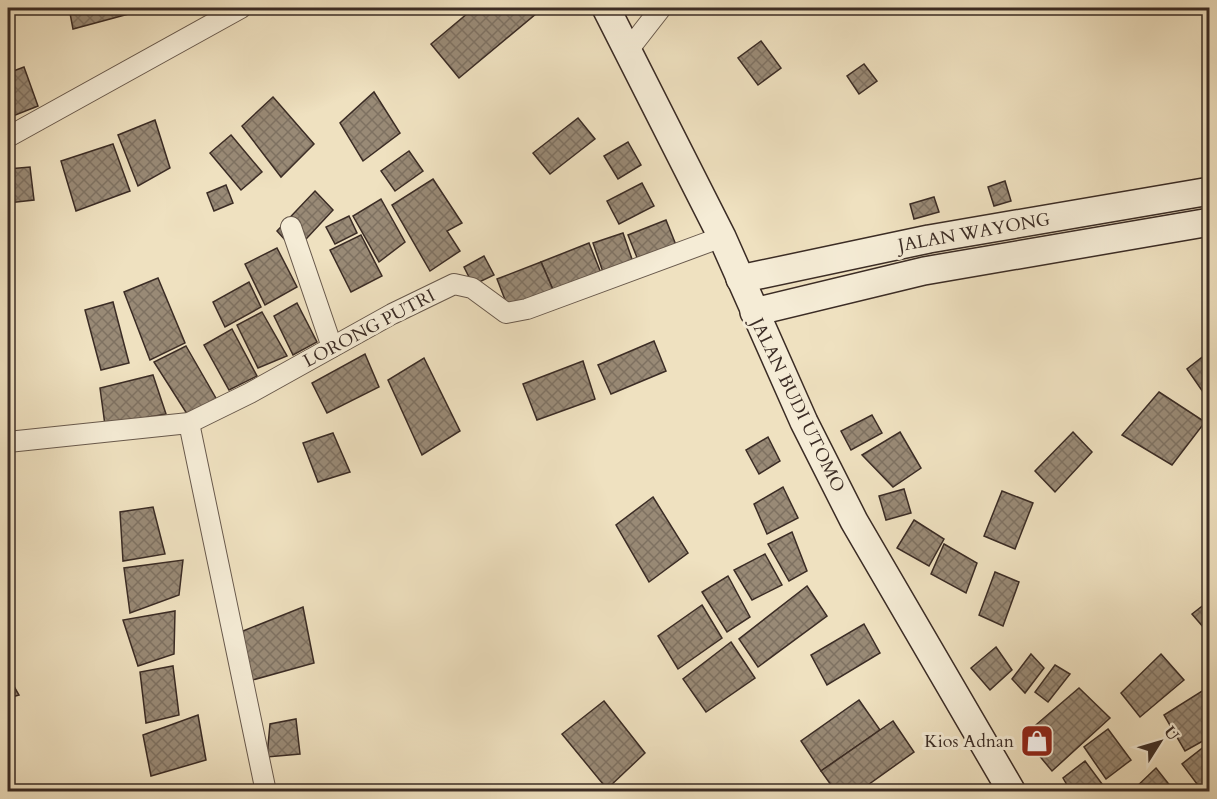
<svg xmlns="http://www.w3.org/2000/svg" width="1217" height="799" viewBox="0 0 1217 799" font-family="Cardo,serif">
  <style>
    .building { fill: url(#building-cross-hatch); stroke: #3b2c25; stroke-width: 1.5 }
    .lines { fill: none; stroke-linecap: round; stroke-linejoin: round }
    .street-casing { stroke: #68594c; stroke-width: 22 }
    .secondary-casing { stroke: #3b2c25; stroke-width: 30 }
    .path { stroke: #3b2c25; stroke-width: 4; stroke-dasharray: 1.5 3; stroke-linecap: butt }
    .street { stroke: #f5ecd6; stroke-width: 20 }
    .secondary { stroke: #f5ecd6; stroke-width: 27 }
    .labels { text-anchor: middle; stroke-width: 6; stroke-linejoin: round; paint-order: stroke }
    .street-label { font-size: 18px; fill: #3b2c25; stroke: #f5ecd6 }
    .poi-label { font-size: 18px; fill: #3b2c25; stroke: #f5ecd6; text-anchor: end }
  </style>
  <defs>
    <pattern id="building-cross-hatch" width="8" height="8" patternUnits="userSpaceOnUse" patternTransform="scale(1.5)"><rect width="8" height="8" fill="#998a76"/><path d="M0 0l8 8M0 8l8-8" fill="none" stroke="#7e7161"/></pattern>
  </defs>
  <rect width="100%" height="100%" fill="#efe1c0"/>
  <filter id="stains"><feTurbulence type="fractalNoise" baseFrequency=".00333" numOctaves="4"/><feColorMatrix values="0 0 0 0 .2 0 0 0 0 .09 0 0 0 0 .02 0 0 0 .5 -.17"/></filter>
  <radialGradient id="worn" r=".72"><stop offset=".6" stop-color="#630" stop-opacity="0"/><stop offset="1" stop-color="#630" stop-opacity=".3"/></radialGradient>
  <g class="building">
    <path d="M 69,8 L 134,8 L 136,12 L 73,29 Z"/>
    <path d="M 474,8 L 543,8 L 459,78 L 431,44 Z"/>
    <path d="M 761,41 L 781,68 L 758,85 L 738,58 Z"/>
    <path d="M 864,64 L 877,81 L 859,94 L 847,76 Z"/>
    <path d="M 24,67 L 38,106 L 8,118 L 8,73 Z"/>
    <path d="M 374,92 L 400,133 L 363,161 L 340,123 Z"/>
    <path d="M 273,97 L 314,144 L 281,177 L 242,126 Z"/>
    <path d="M 578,118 L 595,139 L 550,174 L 533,153 Z"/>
    <path d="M 155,120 L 170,168 L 138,186 L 118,135 Z"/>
    <path d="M 231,135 L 262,172 L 241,190 L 210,153 Z"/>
    <path d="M 628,142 L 641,165 L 618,179 L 604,156 Z"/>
    <path d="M 113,144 L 130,191 L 76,211 L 61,161 Z"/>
    <path d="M 409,151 L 423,171 L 395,191 L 381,171 Z"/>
    <path d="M 30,167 L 34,200 L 8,203 L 8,169 Z"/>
    <path d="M 433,179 L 462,223 L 447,231 L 460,251 L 430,271 L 392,205 Z"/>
    <path d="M 1005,181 L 1011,201 L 994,206 L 988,187 Z"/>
    <path d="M 642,183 L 654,206 L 619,224 L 607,201 Z"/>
    <path d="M 226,185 L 233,203 L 214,211 L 207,193 Z"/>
    <path d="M 315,191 L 333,210 L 295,251 L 277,231 Z"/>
    <path d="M 934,197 L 939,212 L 914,219 L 910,204 Z"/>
    <path d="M 381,199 L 405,242 L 379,262 L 353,216 Z"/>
    <path d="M 349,216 L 357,233 L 335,244 L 326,227 Z"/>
    <path d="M 666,220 L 678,250 L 640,265 L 628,235 Z"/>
    <path d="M 623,233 L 634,265 L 604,275 L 593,243 Z"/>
    <path d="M 361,235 L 382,276 L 351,292 L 330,250 Z"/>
    <path d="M 589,243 L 601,273 L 554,292 L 541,262 Z"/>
    <path d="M 277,248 L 297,287 L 265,305 L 245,264 Z"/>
    <path d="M 484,256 L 494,275 L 473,285 L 464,267 Z"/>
    <path d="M 541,262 L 554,292 L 509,310 L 497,279 Z"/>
    <path d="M 158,278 L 185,343 L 150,360 L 124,292 Z"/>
    <path d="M 249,282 L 261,307 L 225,327 L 213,302 Z"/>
    <path d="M 113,302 L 129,363 L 101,370 L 85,310 Z"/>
    <path d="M 297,303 L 317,342 L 293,355 L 274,316 Z"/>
    <path d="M 262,312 L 287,356 L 258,368 L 237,325 Z"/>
    <path d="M 232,329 L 257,376 L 229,390 L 204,345 Z"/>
    <path d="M 654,341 L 666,371 L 611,394 L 598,365 Z"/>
    <path d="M 186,346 L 217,400 L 189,417 L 154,362 Z"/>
    <path d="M 1210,351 L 1210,402 L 1187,369 Z"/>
    <path d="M 365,354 L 379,387 L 327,413 L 312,383 Z"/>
    <path d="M 424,358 L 460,431 L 422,455 L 388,380 Z"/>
    <path d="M 583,361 L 595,399 L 537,420 L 523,384 Z"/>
    <path d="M 153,375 L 166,414 L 105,425 L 100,388 Z"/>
    <path d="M 1159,392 L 1205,422 L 1172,465 L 1122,435 Z"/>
    <path d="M 872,415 L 882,433 L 851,450 L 841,431 Z"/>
    <path d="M 900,432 L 921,468 L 893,487 L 862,455 Z"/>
    <path d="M 1073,432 L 1092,452 L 1055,492 L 1035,471 Z"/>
    <path d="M 333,433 L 350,472 L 318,482 L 303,443 Z"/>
    <path d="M 768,437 L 780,461 L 759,474 L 746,450 Z"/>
    <path d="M 783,487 L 798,518 L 767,534 L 754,504 Z"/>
    <path d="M 904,489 L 911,513 L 886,520 L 879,496 Z"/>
    <path d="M 1002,491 L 1033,503 L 1015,549 L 984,536 Z"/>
    <path d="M 653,497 L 688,553 L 649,582 L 616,525 Z"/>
    <path d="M 153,507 L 165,554 L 123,561 L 120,512 Z"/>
    <path d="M 914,520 L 944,539 L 929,566 L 897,548 Z"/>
    <path d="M 792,532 L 807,571 L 789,581 L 768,544 Z"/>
    <path d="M 944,544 L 977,563 L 966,593 L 931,574 Z"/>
    <path d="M 765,554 L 782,585 L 752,600 L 734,570 Z"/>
    <path d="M 183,560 L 179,595 L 130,613 L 124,568 Z"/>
    <path d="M 995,572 L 1019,582 L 1003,626 L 979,615 Z"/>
    <path d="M 728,576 L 750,617 L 727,632 L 702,592 Z"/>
    <path d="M 807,586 L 827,616 L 758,667 L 739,639 Z"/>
    <path d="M 1210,600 L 1210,635 L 1192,614 Z"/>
    <path d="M 702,605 L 722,638 L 678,669 L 658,636 Z"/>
    <path d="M 303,607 L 314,663 L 249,681 L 243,631 Z"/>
    <path d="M 175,611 L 174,654 L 138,666 L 123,620 Z"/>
    <path d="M 864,624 L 880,653 L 827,685 L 811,655 Z"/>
    <path d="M 731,642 L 755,678 L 706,712 L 683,679 Z"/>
    <path d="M 996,647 L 1012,670 L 990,690 L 971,668 Z"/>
    <path d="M 1031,654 L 1044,668 L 1025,693 L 1012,679 Z"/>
    <path d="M 1161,654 L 1184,680 L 1140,717 L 1121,693 Z"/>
    <path d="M 1055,665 L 1070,674 L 1048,702 L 1035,692 Z"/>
    <path d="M 173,666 L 179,715 L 146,723 L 140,672 Z"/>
    <path d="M 8,676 L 19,695 L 8,698 Z"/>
    <path d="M 1210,686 L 1210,737 L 1185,751 L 1164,715 Z"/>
    <path d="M 1079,688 L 1110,718 L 1052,771 L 1023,736 Z"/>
    <path d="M 859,700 L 880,730 L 821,771 L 801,741 Z"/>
    <path d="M 604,701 L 645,753 L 607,789 L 562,734 Z"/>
    <path d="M 198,715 L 206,760 L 151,776 L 143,735 Z"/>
    <path d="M 296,719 L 300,754 L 267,757 L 270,724 Z"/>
    <path d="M 893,721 L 914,752 L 858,792 L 836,792 L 821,771 Z"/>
    <path d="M 1108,729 L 1131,760 L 1106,779 L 1084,747 Z"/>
    <path d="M 1210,742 L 1210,780 L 1200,788 L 1182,764 Z"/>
    <path d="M 1085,761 L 1108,792 L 1071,792 L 1063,778 Z"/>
    <path d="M 1156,768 L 1175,792 L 1131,792 Z"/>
  </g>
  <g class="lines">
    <defs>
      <g id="street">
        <path d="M 629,49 L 661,8"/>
        <path d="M 8,137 L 241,8"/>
        <path d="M 291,227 L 332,347"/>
        <path d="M 189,423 L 266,792"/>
        <path d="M 8,442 L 189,423 L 250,393 L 392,314 L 454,284 L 472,288 L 506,313 L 527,309 L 722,237"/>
      </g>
      <g id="secondary">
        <path d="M 606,8 L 722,237 L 804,422 L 854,521 L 1012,792"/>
        <path d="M 740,279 L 929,239 L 1210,191"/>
        <path d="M 754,312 L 924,271 L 1210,222"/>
      </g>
    </defs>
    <use href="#street" class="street-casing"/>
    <use href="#secondary" class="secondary-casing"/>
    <path class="path" d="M 1198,792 L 1210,783"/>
    <use href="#street" class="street"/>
    <use href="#secondary" class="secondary"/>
  </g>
  <defs>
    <symbol id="shop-square" viewBox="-11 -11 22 22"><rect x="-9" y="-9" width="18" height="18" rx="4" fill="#8f2418" stroke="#f5ecd6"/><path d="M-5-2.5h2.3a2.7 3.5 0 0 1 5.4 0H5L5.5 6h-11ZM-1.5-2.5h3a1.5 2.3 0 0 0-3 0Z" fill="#fff"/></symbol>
  </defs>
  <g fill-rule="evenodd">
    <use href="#shop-square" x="1018" y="722" width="38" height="38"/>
  </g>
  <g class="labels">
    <g class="street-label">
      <text transform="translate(974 232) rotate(-10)" y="6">JALAN WAYONG</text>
      <text transform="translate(369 328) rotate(-28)" y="6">LORONG PUTRI</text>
      <text transform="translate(798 405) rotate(64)" y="6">JALAN BUDI UTOMO</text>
    </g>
    <g class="poi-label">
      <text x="1014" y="747">Kios Adnan</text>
    </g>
  </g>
  <rect width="1217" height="799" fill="none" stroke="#efe1c0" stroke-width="30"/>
  <rect x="9" y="9" width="1199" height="781" fill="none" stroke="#3b2c25" stroke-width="3"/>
  <rect x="15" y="15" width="1187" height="769" fill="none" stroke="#3b2c25" stroke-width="1.5"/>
  <g transform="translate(1160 742) rotate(53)" stroke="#f5ecd6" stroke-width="4.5" paint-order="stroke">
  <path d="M0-4.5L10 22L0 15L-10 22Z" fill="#3b2c25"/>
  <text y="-9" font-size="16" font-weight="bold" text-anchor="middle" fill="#3b2c25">U</text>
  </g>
  <rect width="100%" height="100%" filter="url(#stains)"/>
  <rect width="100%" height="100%" fill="url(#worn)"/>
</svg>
